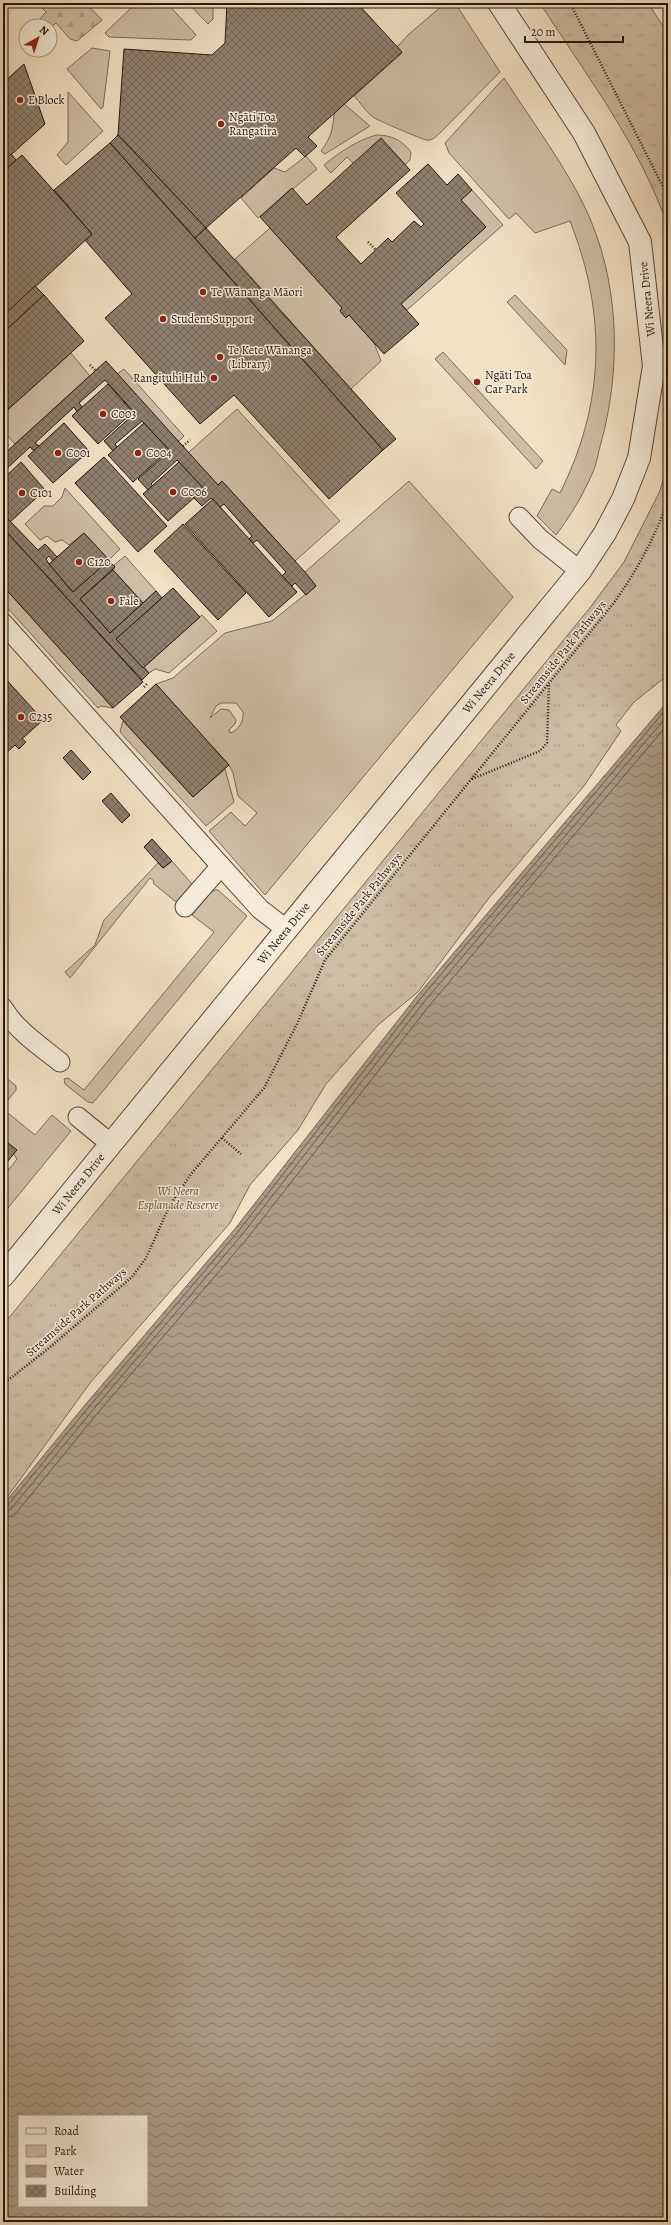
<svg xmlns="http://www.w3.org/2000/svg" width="671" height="2225" viewBox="0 0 671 2225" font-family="Alegreya,serif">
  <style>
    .green { fill: #d0bda6; stroke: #7a695a; fill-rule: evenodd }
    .forest { fill: url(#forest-firs); stroke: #7a695a }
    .park { fill: url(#park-tufts); stroke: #7a695a }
    .water { fill: url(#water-waves); stroke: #776557; fill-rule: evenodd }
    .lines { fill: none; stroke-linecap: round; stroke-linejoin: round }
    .shore { stroke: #69584b; stroke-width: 1 }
    .building { fill: url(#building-cross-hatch); stroke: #25150f }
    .service-casing { stroke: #58483c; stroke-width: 21 }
    .minor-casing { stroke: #58483c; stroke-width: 24 }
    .path { stroke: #25150f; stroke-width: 2.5; stroke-dasharray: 1 2; stroke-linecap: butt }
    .service { stroke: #f7ebd9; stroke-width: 19 }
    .minor { stroke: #f7ebd9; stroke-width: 22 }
    .poi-dot { fill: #8f2418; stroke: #f7ebd9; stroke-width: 1.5 }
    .labels { text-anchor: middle; stroke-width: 3; stroke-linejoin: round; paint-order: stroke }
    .poi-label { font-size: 12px; fill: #25150f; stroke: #f7ebd9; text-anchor: start }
    .street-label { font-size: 12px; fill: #25150f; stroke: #f7ebd9 }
    .park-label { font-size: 12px; font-style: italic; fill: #615044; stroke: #f7ebd9 }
  </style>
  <defs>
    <pattern id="forest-firs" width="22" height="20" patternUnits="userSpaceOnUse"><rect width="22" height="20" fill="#d0bda6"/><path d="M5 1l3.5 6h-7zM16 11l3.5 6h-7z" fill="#b2a28e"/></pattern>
    <pattern id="park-tufts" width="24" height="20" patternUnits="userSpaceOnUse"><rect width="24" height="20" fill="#d0bda6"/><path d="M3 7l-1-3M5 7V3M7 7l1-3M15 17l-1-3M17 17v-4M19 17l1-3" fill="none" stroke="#b2a28e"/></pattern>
    <pattern id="water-waves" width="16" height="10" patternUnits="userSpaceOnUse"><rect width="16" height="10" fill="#ad9b87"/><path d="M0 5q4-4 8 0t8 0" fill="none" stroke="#8d7d6d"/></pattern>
    <pattern id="building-cross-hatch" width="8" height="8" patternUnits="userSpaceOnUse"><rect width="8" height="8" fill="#907f6e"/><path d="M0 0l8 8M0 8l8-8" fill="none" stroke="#756759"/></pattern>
  </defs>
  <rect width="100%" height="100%" fill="#f3e0c5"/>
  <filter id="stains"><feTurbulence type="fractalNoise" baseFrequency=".005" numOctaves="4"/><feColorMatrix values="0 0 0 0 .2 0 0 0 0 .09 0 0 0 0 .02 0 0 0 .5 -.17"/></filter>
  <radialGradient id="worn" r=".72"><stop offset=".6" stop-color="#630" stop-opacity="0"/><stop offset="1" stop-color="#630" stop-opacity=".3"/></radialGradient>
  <g class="green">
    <path d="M 136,3 L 167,3 L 196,35 L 191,40 L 109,37 L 105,33 Z"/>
    <path d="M 188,3 L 213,3 L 213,19 L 208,24 Z"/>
    <path d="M 441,3 L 455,3 L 500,72 L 440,133 C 436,136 433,141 427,140 C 423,140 377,120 373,117 C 365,111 360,102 354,96 L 402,53 L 397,47 L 408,35 L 443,5 Z"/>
    <path d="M 92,48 L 110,51 L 103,107 L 101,109 L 67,69 Z"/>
    <path d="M 504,78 C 533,123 574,177 593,226 C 620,295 620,373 601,443 C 598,453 597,463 593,472 C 583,495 571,515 556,535 L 537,516 L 552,489 L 560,493 C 605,403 607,315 570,221 L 535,233 L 516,213 L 509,219 L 449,153 L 445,143 Z"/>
    <path d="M 68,92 L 103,131 L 66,165 L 57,155 L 68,142 Z"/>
    <path d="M 344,104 L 370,126 L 325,154 L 321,151 C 331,138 333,129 334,114 Z"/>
    <path d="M 376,135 C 391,135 402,140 411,152 L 410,160 L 405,165 L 353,163 L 347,157 L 331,173 L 324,165 C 340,152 356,141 376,135 Z"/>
    <path d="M 306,156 L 317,169 L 293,189 L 292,188 L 258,218 L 241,198 L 274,168 L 285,172 Z"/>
    <path d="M 472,190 L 503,225 L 407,310 L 401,304 L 461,200 Z"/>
    <path d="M 270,228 L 342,308 L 340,311 L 346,318 L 349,315 L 374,343 L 381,361 L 351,389 L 235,259 Z"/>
    <path d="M 515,295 L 567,350 L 565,365 L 507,302 Z"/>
    <path d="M 443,352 L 543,461 L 536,469 L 435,359 Z"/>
    <path d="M 71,353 L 90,376 L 15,444 L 7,435 L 3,438 L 3,414 Z"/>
    <path d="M 124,369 L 184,436 L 178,442 L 117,374 Z"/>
    <path d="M 237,409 L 340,521 L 295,561 L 222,481 L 218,485 L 188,453 Z"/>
    <path d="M 409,481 L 513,597 L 265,895 L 209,831 L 231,812 L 245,826 L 257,813 L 238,796 L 233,773 L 229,765 L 156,684 L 173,678 L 225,633 L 272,621 L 316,586 L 305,572 ZM 221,703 L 236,703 L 243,712 C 244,721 239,730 230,733 L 229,730 L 235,724 L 236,720 L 229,710 L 221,709 L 210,718 L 216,706 Z"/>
    <path d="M 65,488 L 120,549 L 109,560 L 84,533 L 69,545 L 62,540 L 55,542 L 47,536 L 40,540 L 25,524 L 44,506 L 53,506 L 62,497 Z"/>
    <path d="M 125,556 L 156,591 L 143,603 L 113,570 L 115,567 L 114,565 Z"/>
    <path d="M 3,586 L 113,708 L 101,706 L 98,708 L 3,603 Z"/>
    <path d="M 202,615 L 217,631 L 169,673 L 155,669 L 149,673 L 144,667 Z"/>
    <path d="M 123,721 L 193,797 L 225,769 L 234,802 L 206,826 L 120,732 Z"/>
    <path d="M 172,861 L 192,884 L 176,902 L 153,883 L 154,881 L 150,878 L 70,978 L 65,972 L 95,945 L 104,920 L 158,863 L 164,868 Z"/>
    <path d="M 214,890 L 218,890 L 247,916 L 93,1103 L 88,1102 L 65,1084 L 64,1079 L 68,1078 L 84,1090 L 214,932 L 192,915 L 210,893 Z"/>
    <path d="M 3,1075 L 16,1086 L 16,1090 L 3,1106 Z"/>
    <path d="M 3,1109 L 35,1135 L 52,1115 L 71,1131 L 3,1214 L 3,1177 L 17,1159 L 3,1139 Z"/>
  </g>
  <path class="forest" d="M 37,3 L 86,3 L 102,20 L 77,41 L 70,39 L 56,23 L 50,28 L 50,26 L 34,26 L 46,12 Z"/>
  <g class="park">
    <path d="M 540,3 L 648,3 L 668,34 L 668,227 C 640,145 586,75 540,3 Z"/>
    <path d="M 668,465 L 668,675 L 634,702 L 616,725 L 621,731 L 584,786 L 489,898 L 418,992 L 378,1025 L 326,1084 L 298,1130 L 250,1185 L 230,1223 L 90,1383 L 3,1503 L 3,1325 L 589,609 L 624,562 L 659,493 Z"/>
  </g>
  <path class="water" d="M 668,701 L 668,2222 L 3,2222 L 3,1505 L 85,1405 L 234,1230 L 417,996 ZM 19,2116 L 147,2116 L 147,2206 L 19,2206 Z"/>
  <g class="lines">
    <g class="shore">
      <path d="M 3,1507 L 8,1505 L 88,1408 L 237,1233 L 420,999 L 668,707"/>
      <path d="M 3,1512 L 11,1509 L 92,1411 L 241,1236 L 424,1002 L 668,715"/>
      <path d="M 3,1518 L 9,1517 L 16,1513 L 96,1415 L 246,1240 L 429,1006 L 668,724"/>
    </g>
  </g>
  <g class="building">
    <path d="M 227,3 L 357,3 L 402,52 L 308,137 L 317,146 L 306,156 L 305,157 L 296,148 L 206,228 L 118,135 L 124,49 L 212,55 L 225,43 Z"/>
    <path d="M 24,64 L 45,124 L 3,162 L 3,83 Z"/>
    <path d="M 118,135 L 206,228 L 195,238 L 110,143 Z"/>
    <path d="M 381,138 L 410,170 L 336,237 L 361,264 L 388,238 L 392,242 L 414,221 L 421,227 L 424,224 L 396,193 L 428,164 L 447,185 L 458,174 L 472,190 L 461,200 L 486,227 L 401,304 L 419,324 L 384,354 L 349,315 L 346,318 L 340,311 L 342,308 L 260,217 L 292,188 L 307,205 Z"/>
    <path d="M 110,143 L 383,450 L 329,499 L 234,395 L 200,424 L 105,318 L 132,294 L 85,240 L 92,234 L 54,190 Z"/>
    <path d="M 11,154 L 16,160 L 3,172 L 3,162 Z"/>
    <path d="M 22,155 L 92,234 L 3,317 L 3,172 Z"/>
    <path d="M 206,228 L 396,439 L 383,450 L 195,238 Z"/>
    <path d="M 35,286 L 44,295 L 3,333 L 3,316 Z"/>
    <path d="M 44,295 L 84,341 L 3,414 L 3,333 Z"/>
    <path d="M 106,361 L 218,485 L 222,481 L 305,572 L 316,586 L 306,595 L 295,583 L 292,586 L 282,576 L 286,572 L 257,540 L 253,543 L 249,539 L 252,536 L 224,504 L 220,507 L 211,498 L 202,506 L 194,498 L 204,489 L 177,460 L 151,484 L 153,486 L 148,490 L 138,479 L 170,451 L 142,421 L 115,444 L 117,447 L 113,451 L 104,441 L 135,413 L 105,380 L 79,403 L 82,407 L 80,410 L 77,412 L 74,407 L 35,443 L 39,446 L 34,451 L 30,447 L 3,472 L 3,455 Z"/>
    <path d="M 108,384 L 133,412 L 98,444 L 72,416 Z"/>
    <path d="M 64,423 L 89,451 L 53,483 L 28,456 Z"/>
    <path d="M 144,423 L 169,450 L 133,482 L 108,455 Z"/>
    <path d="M 104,457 L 167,526 L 138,552 L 75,483 Z"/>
    <path d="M 21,462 L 45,490 L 10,522 L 3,514 L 3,479 Z"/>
    <path d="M 179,462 L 204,489 L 168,521 L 143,494 Z"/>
    <path d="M 213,499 L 297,592 L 269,617 L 185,524 Z"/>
    <path d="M 3,514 L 38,550 L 45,544 L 48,547 L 57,557 L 53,561 L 49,556 L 46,559 L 49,564 L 73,592 L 109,560 L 111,563 L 115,567 L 80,599 L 110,633 L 156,591 L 162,598 L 116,639 L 149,673 L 142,680 L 3,528 Z"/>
    <path d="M 183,524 L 246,593 L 218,620 L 154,551 Z"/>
    <path d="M 3,528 L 143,682 L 113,708 L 3,586 Z"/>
    <path d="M 84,533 L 109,560 L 73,592 L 49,564 Z"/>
    <path d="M 113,570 L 143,603 L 110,633 L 80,599 Z"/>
    <path d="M 173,588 L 200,617 L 143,668 L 116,639 Z"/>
    <path d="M 3,676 L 43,720 L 22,739 L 26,742 L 19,749 L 15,745 L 3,756 Z"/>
    <path d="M 156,684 L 229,765 L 193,797 L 120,717 Z"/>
    <path d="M 71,750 L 91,772 L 83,780 L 63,758 Z"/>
    <path d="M 111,793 L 130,815 L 122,823 L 102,801 Z"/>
    <path d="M 152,839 L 172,861 L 163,868 L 144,847 Z"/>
    <path d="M 3,1139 L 17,1150 L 3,1167 Z"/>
  </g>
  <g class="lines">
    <defs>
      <g id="service">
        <path d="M 519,517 L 540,539 L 580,571"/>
        <path d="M 3,623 L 221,866 L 260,909 L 287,930"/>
        <path d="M 185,907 L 221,866"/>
        <path d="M 3,1008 C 16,1030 40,1046 60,1062"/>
        <path d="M 78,1117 L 111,1144"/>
      </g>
      <g id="minor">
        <path id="s1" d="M 3,1276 L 580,571 L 605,533 L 623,499 L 639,458 L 654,366 L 640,242 L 584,133 L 499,3"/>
      </g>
    </defs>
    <use href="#service" class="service-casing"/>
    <use href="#minor" class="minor-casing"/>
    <g class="path">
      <path d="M 570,3 L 663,187 L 668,203"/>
      <path d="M 368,242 L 376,250"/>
      <path d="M 90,365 L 96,371"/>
      <path d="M 3,441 L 9,447"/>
      <path d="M 183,446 L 190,440"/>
      <path d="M 144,687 L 148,683"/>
      <path d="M 472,779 L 540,751 L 547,743 L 549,684"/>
      <path d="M 222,1138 L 241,1154"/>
      <path d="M 3,1384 L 49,1348 L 132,1277 L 146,1258 L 170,1205 L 191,1174 L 264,1088 L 297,1024 L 325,960 L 613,604 C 636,572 655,538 668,500"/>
    </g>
    <use href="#service" class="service"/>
    <use href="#minor" class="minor"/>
  </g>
  <g class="poi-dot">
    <circle cx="20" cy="100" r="4"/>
    <circle cx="221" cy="124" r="4"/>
    <circle cx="203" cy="292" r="4"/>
    <circle cx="163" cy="319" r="4"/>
    <circle cx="220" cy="357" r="4"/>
    <circle cx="214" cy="378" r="4"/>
    <circle cx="477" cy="382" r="4"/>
    <circle cx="103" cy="414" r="4"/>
    <circle cx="58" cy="453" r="4"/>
    <circle cx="138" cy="453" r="4"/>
    <circle cx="173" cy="492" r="4"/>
    <circle cx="22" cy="493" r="4"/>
    <circle cx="79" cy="562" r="4"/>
    <circle cx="111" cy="601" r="4"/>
    <circle cx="21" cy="717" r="4"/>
  </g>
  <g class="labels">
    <g class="poi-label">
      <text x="28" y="104">E Block</text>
      <text x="229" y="121">Ngāti Toa<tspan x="229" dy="14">Rangatira</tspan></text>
      <text x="211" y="296">Te Wānanga Māori</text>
      <text x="171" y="323">Student Support</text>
      <text x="228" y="354">Te Kete Wānanga<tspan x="228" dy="14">(Library)</tspan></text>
      <text x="485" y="379">Ngāti Toa<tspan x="485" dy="14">Car Park</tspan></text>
      <text x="206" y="382" text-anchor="end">Rangituhi Hub</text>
      <text x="111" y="418">C003</text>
      <text x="66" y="457">C001</text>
      <text x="146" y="457">C004</text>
      <text x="181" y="496">C006</text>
      <text x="30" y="497">C101</text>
      <text x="87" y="566">C120</text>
      <text x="119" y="605">Fale</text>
      <text x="29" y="721">C235</text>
    </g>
    <g class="street-label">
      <text transform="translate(647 299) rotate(-96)" y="4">Wi Neera Drive</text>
      <text transform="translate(563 652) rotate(-51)" y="4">Streamside Park Pathways</text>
      <text dy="4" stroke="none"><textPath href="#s1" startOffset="767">Wi Neera Drive</textPath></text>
      <text transform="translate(359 904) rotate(-51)" y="4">Streamside Park Pathways</text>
      <text dy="4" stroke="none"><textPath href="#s1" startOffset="443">Wi Neera Drive</textPath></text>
      <text dy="4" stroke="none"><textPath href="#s1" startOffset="119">Wi Neera Drive</textPath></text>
      <text transform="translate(76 1312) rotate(-41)" y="4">Streamside Park Pathways</text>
    </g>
    <g class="park-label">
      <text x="178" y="1195">Wi Neera<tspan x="178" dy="14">Esplanade Reserve</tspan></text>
    </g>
  </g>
  <rect width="671" height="2225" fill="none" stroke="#f3e0c5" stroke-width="16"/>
  <rect x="4" y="4" width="663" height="2217" fill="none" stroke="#25150f" stroke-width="2"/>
  <rect x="8" y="8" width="655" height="2209" fill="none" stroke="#25150f"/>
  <rect x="18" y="2115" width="130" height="92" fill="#f7ebd9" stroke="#a39588"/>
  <rect x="26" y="2128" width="20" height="6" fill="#f7ebd9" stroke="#a39588"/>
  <text x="54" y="2135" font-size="12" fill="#25150f">Road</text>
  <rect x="26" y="2145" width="20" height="12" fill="url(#park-tufts)" stroke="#a39588"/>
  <text x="54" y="2155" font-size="12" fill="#25150f">Park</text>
  <rect x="26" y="2165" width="20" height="12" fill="url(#water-waves)" stroke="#a39588"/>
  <text x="54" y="2175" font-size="12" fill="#25150f">Water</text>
  <rect x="26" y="2185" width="20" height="12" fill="url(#building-cross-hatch)" stroke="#a39588"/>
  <text x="54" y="2195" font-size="12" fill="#25150f">Building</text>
  <g transform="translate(38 38) rotate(39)"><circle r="19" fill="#f7ebd9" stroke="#a39588"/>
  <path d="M0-3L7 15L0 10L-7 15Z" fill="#8f2418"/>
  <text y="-6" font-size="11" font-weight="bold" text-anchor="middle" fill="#25150f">N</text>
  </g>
  <path d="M525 36v6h98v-6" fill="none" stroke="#25150f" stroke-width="2"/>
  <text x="531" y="36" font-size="12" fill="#25150f" stroke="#f7ebd9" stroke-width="3" paint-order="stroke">20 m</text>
  <rect width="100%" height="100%" filter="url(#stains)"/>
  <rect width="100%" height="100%" fill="url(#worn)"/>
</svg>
